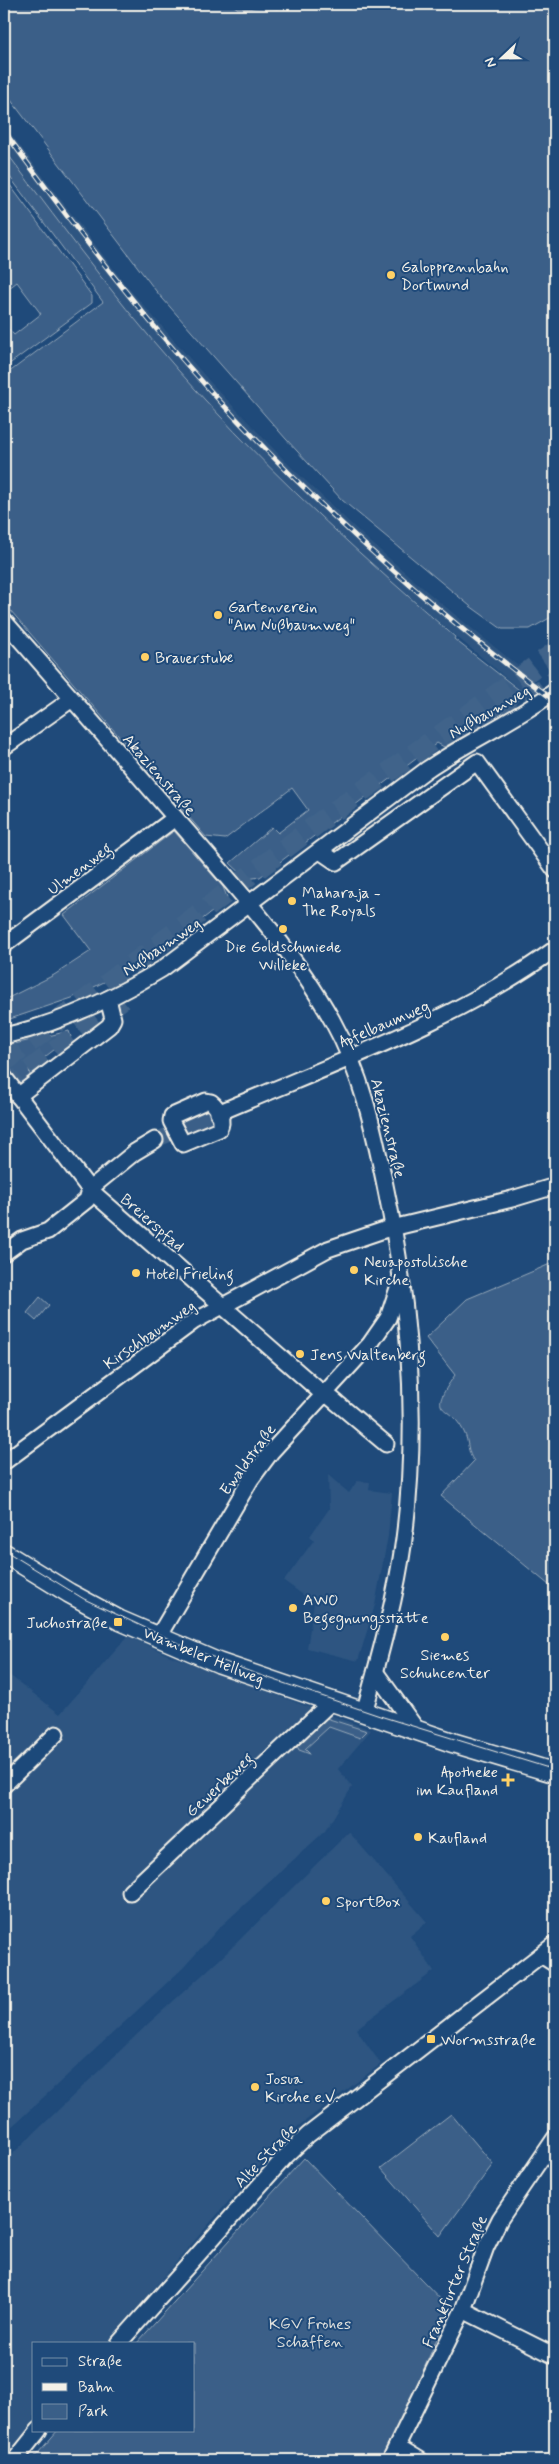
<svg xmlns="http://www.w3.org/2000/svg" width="559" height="2464" viewBox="0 0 559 2464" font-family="Mynerve,sans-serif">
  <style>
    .built { fill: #2d5581 }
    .green { fill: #3a5f88; stroke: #97a8b8 }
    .water { fill: #627e9d; stroke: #9cacbb }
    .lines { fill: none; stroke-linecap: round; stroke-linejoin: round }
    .minor-tunnel { stroke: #3f638a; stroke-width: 15; stroke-dasharray: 15 8; stroke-linecap: butt }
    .highway-tunnel { stroke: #3f638a; stroke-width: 21; stroke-dasharray: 21 11; stroke-linecap: butt }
    .minor-casing { stroke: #f4f1e8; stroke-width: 19 }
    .major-casing { stroke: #f4f1e8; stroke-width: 22 }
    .minor { stroke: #1f4a7a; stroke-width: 15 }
    .major { stroke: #1f4a7a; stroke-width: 19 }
    .tram { stroke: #f4f1e8; stroke-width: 1 }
    .rail-casing { stroke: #f4f1e8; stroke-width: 5 }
    .rail { stroke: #1f4a7a; stroke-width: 3; stroke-dasharray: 9; stroke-linecap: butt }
    .poi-dot { fill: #ffd166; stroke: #1f4a7a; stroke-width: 2 }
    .labels { text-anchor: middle; stroke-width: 4; stroke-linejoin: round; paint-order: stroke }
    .poi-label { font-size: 16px; fill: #f4f1e8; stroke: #1f4a7a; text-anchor: start }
    .street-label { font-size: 16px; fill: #f4f1e8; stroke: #1f4a7a }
    .park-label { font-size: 16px; fill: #e1e2de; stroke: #1f4a7a }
  </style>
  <rect width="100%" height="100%" fill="#1f4a7a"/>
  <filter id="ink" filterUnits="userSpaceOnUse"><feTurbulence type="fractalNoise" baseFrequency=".02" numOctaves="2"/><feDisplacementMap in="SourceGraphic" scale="10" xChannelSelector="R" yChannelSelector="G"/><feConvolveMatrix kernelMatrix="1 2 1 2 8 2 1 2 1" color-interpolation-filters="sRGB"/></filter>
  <g filter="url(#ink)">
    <g class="built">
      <path d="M 4,125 L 125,284 L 211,383 L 289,465 L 367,539 L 431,595 L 535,680 L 523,692 L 378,571 L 278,477 L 204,400 L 112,294 L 4,149 Z"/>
      <path d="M 4,640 L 14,652 L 4,660 Z"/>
      <path d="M 328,1475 L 349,1493 L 357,1481 L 370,1482 L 369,1490 L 392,1493 L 388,1536 L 375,1605 L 358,1661 L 307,1648 L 314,1603 L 284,1581 L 314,1540 L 310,1536 L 329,1509 Z"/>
      <path d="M 128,1636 L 168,1655 L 371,1730 L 338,1769 L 352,1787 L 325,1831 L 219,1928 L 183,1968 L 4,2134 L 4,1671 L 60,1714 Z"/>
      <path d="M 349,1832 L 427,1922 L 410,1936 L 434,1971 L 356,2029 L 381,2064 L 284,2137 L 107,2343 L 34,2343 L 34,2422 L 4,2460 L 4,2162 L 149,2023 L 220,1959 Z"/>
    </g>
    <g class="green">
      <path d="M 4,4 L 555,4 L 555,615 L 530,629 L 502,629 L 470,606 L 342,500 L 286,439 L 156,291 L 4,91 Z"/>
      <path d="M 4,149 C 68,235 132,321 205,400 C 283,485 368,562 455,637 L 454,639 L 523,693 L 508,712 L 444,747 L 437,743 L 260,877 L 247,879 L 230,863 L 272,827 L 278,833 L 308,810 L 292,788 L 225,839 L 206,837 L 4,603 L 4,376 L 103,302 L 4,169 Z"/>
      <path d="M 4,177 L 92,296 L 92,303 L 4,368 L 4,324 L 14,335 L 41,314 L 17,282 L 4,292 L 4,279 L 6,277 L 4,274 L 4,227 L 10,222 L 4,213 L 7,207 L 4,202 Z"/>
      <path d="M 174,831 L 223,887 L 227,897 L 224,903 L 146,961 L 72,998 L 4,1021 L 4,997 L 6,999 L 54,975 L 91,951 L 64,915 Z"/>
      <path d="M 69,1031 L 71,1037 L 29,1069 L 31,1080 L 24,1086 L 4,1061 L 4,1048 L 6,1046 Z"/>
      <path d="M 207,1108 L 214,1125 L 187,1136 L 180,1120 Z"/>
      <path d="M 555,1262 L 555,1590 L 441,1496 L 474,1461 C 467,1453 469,1441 464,1432 C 449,1401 425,1418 455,1375 L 426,1338 L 467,1299 Z"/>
      <path d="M 40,1297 L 49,1305 L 36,1321 L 27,1313 Z"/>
      <path d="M 326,1718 L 367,1731 L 360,1738 L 329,1727 L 305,1749 L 310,1754 L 299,1750 L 297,1746 Z"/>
      <path d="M 451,2114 L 493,2164 L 440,2236 L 381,2168 Z"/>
      <path d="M 304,2158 L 450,2309 L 384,2460 L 32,2460 L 58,2430 L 194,2430 L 194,2343 L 137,2343 Z"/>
    </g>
    <path class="water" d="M 232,4 L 285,4 L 277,9 C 262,3 253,10 238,9 Z"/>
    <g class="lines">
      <path class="minor-tunnel" d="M 155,1140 L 168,1135"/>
      <g class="highway-tunnel">
        <path d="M 501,720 L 555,680"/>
        <path d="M 4,1062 L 321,821 L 555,652"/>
        <path d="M 4,1090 L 126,996"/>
      </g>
      <defs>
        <g id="minor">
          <path d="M 4,621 C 65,690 125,760 186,830 C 238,890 293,950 332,1020 C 362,1074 374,1130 386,1190 C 410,1305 419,1421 404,1539 C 396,1598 380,1655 364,1713"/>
          <path d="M 4,747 L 72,699"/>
          <path d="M 320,851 L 336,862 L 477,762 L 555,870"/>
          <path d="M 4,945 L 175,818"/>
          <path d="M 4,1036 C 61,1023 113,999 162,969 L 426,770 C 468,741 515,721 555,691"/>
          <path d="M 4,1077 L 90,1190 L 323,1394"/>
          <path d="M 18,1096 L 109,1026 L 113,1019 L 108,999"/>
          <path d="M 206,1101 L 211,1102 C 219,1108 224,1121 219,1129 L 183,1144 L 171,1121 L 172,1116 Z"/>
          <path d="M 218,1113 C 333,1064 454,1022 555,949"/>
          <path d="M 4,1253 L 22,1240 L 48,1231 L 87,1200 L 90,1190 L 97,1183 L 135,1152 L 155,1140"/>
          <path d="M 324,1392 L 386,1444"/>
          <path d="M 4,1462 L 193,1322 L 328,1249 L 384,1230 L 512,1199 L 555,1186"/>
          <path d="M 158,1637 L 251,1479 L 271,1452 L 370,1344 L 388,1318 L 400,1282"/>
          <path d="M 376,1673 L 417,1730"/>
          <path d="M 4,1785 L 56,1734"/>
          <path d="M 130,1892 L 331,1702"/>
          <path d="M 541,1955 L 555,1964"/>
          <path d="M 463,2310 L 555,2356"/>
          <path d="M 119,2343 L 285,2157 L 308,2135 L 555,1944"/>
          <path d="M 397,2446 L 420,2460"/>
          <path d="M 15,2460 L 39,2430"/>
          <path d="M 390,2460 L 463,2310 L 486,2247 L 500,2219 L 555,2138"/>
        </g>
        <path id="major" d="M 4,1553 L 69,1593 L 119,1620 L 219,1663 L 454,1743 L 555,1773"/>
      </defs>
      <use href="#minor" class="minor-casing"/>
      <use href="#major" class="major-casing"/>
      <use href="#minor" class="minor"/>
      <use href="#major" class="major"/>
      <path class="tram" d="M 4,1550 L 84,1599 L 182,1645 L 251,1672 L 380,1716 L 555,1770"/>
      <defs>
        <path id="rail" d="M 4,131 C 55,201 107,270 163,337 C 279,473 412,595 555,701"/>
      </defs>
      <use href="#rail" class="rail-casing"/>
      <use href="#rail" class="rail"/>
    </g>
  </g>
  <g class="poi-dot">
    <circle cx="391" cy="275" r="5"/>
    <circle cx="218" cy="615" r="5"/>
    <circle cx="145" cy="657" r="5"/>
    <circle cx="292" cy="901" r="5"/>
    <circle cx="283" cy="929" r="5"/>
    <circle cx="354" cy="1270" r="5"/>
    <circle cx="136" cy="1273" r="5"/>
    <circle cx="300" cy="1354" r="5"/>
    <circle cx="293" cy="1608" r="5"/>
    <rect x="113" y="1617" width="10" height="10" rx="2.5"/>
    <circle cx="445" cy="1637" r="5"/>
    <path d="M505.5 1772.5h5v5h5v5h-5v5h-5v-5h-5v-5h5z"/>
    <circle cx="418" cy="1837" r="5"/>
    <circle cx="326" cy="1901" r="5"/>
    <rect x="426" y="2034" width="10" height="10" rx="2.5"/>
    <circle cx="255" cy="2087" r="5"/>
  </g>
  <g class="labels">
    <g class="poi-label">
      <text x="401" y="272">Galopprennbahn<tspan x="401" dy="18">Dortmund</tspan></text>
      <text x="228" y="612">Gartenverein<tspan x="228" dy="18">"Am Nußbaumweg"</tspan></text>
      <text x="155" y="663">Brauerstube</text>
      <text x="302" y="898">Maharaja -<tspan x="302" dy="18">The Royals</tspan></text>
      <text x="283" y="952" text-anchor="middle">Die Goldschmiede<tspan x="283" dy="18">Willeke</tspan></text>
      <text x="364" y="1267">Neuapostolische<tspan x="364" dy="18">Kirche</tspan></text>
      <text x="146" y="1279">Hotel Frieling</text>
      <text x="310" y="1360">Jens Waltenberg</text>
      <text x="303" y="1605">AWO<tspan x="303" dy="18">Begegnungsstätte</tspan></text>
      <text x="108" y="1628" text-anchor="end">Juchostraße</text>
      <text x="445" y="1660" text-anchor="middle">Siemes<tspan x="445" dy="18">Schuhcenter</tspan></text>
      <text x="498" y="1777" text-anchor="end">Apotheke<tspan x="498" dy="18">im Kaufland</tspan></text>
      <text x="428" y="1843">Kaufland</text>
      <text x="336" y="1907">SportBox</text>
      <text x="441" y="2045">Wormsstraße</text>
      <text x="265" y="2084">Josua<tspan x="265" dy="18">Kirche e.V.</tspan></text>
    </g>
    <g class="street-label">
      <text transform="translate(489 711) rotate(-30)" y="6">Nußbaumweg</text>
      <text transform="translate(160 774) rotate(49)" y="6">Akazienstraße</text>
      <text transform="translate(79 868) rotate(-37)" y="6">Ulmenweg</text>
      <text transform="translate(161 946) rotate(-34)" y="6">Nußbaumweg</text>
      <text transform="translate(384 1023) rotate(-23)" y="6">Apfelbaumweg</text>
      <text transform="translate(389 1128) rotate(76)" y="6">Akazienstraße</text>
      <text transform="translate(153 1222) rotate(41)" y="6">Breierspfad</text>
      <text transform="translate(149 1334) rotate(-35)" y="6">Kirschbaumweg</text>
      <text transform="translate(247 1459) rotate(-54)" y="6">Ewaldstraße</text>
      <text transform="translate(204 1655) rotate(22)" y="6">Wambeler Hellweg</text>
      <text transform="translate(219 1784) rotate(-43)" y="6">Gewerbeweg</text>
      <text transform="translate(265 2155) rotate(-46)" y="6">Alte Straße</text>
      <text transform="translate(454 2281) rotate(-67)" y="6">Frankfurter Straße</text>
    </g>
    <g class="park-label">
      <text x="310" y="2329">KGV Frohes<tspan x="310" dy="18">Schaffen</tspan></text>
    </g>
  </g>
  <rect width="559" height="2464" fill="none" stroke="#1f4a7a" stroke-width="20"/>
  <rect x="10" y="10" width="539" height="2444" fill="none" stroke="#f4f1e8" stroke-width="2" filter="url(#ink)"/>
  <rect x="32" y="2342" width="162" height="90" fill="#1f4a7a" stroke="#748da6"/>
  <rect x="42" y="2358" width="25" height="8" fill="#1f4a7a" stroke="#748da6"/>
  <text x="78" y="2366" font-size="15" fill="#f4f1e8">Straße</text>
  <rect x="42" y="2383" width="25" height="8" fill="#f4f1e8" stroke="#748da6"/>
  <text x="78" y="2392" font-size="15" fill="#f4f1e8">Bahn</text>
  <rect x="42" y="2404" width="25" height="15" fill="#3a5f88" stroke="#748da6"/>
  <text x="78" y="2416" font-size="15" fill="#f4f1e8">Park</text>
  <g transform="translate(502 58) rotate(248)" stroke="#1f4a7a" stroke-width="4" paint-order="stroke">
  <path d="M0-4L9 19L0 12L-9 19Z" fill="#f4f1e8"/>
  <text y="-8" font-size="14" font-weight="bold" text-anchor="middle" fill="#f4f1e8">N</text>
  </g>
</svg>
